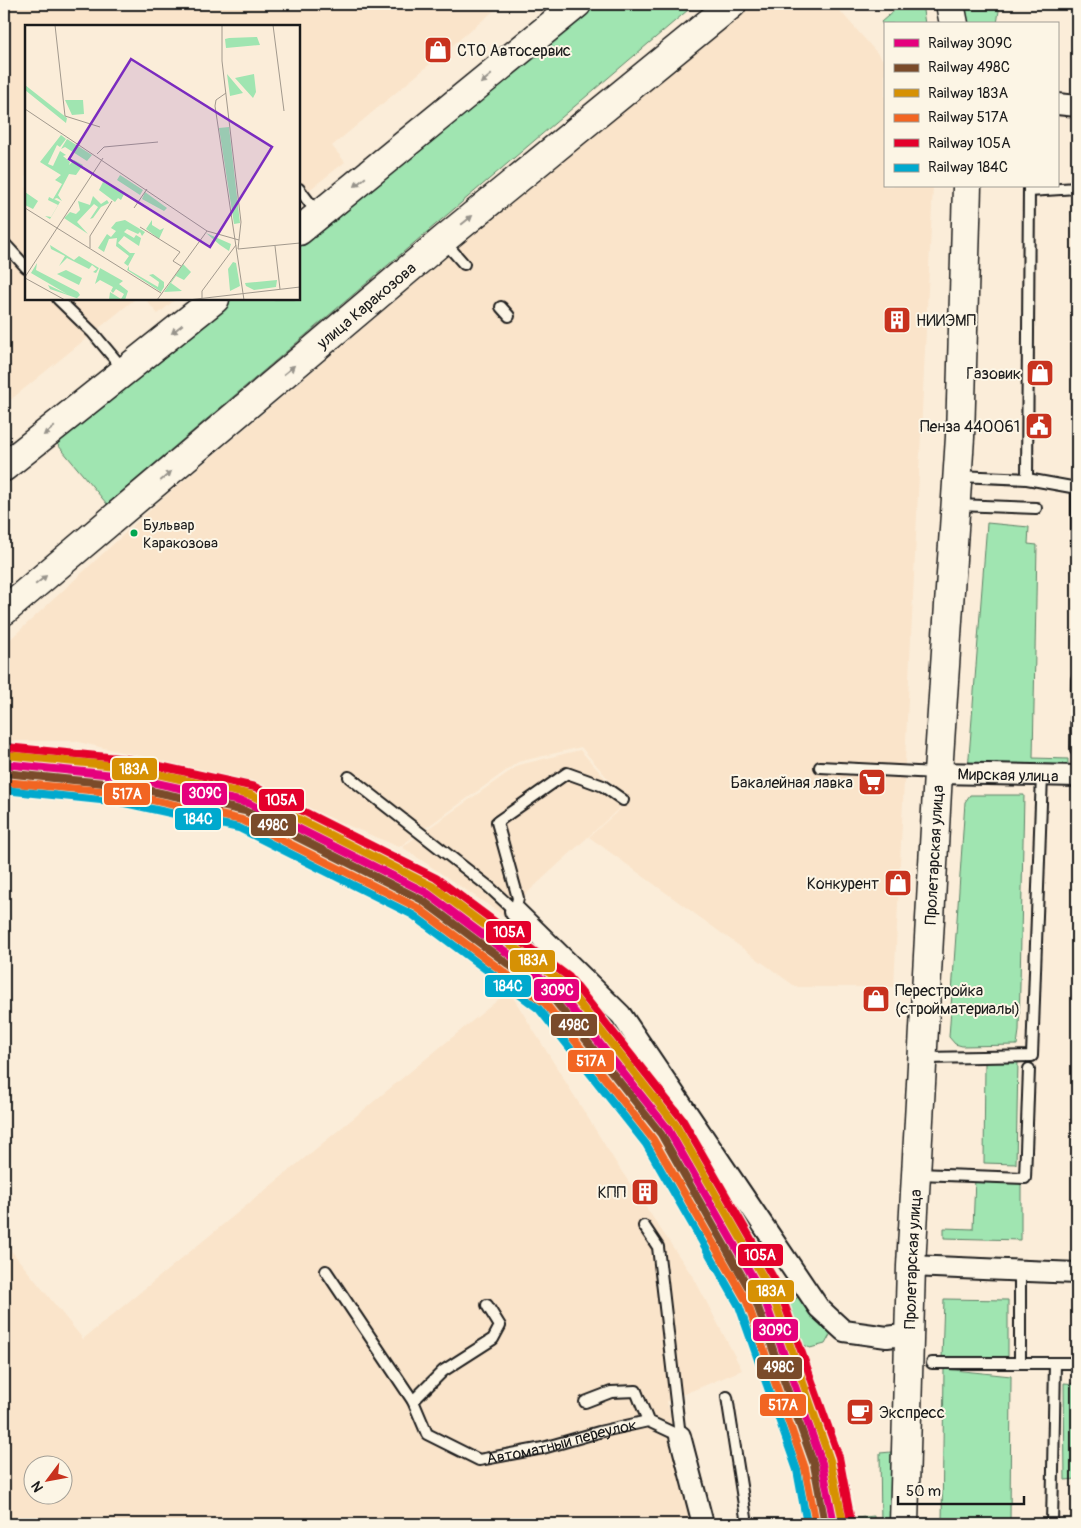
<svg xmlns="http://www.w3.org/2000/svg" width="1081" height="1528" viewBox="0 0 1081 1528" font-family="Pangolin,sans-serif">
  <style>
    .built { fill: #fae4ca; fill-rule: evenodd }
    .green { fill: #a0e5b1; stroke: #5e8066 }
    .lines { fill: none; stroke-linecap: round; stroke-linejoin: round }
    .lane-casing { stroke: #1c1c1c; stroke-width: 14 }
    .street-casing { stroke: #1c1c1c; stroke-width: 24 }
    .secondary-casing { stroke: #1c1c1c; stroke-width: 31 }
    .lane { stroke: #fcf5e5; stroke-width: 10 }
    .street { stroke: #fcf5e5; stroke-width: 20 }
    .secondary { stroke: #fcf5e5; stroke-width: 28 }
    .rail-1-casing { stroke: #fcf5e5; stroke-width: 11 }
    .rail-2-casing { stroke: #fcf5e5; stroke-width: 11 }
    .rail-3-casing { stroke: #fcf5e5; stroke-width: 11 }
    .rail-4-casing { stroke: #fcf5e5; stroke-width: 11 }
    .rail-5-casing { stroke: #fcf5e5; stroke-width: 11 }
    .rail-6-casing { stroke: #fcf5e5; stroke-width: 11 }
    .rail-1 { stroke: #e5007d; stroke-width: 8 }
    .rail-2 { stroke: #7a4b2a; stroke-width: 8 }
    .rail-3 { stroke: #d69104; stroke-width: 8 }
    .rail-4 { stroke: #f26522; stroke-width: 8 }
    .rail-5 { stroke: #e4002b; stroke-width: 8 }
    .rail-6 { stroke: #00a9ce; stroke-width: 8 }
    .oneway { fill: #97938b }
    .bus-dot { fill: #00a651; stroke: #fcf5e5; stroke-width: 2 }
    .labels { text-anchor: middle; stroke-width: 4; stroke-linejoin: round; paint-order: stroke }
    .bus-label { font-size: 15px; fill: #1c1c1c; stroke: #fcf5e5; text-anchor: start }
    .poi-label { font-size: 16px; fill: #1c1c1c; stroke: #fcf5e5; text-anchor: end }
    .street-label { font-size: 16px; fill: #1c1c1c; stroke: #fcf5e5 }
    .inset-road { fill: none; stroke: #a2998d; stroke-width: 1 }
    .view { fill: #7b2cbf; fill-opacity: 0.15; stroke: #7b2cbf; stroke-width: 2.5 }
    .inset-edge { fill: none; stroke: #1c1c1c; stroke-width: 2.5 }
    .line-badge { stroke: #fcf5e5; stroke-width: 2 }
    .badge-label { font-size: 14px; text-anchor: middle; font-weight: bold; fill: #fff }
  </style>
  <rect width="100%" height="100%" fill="#fbedd9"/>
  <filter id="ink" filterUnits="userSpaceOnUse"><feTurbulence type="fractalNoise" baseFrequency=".02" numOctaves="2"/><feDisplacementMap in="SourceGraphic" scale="10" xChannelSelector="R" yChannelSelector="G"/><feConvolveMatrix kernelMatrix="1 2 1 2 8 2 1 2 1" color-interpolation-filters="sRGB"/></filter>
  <g filter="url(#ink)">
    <g class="built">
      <path d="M 4,4 L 502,4 L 332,146 L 345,162 L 299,198 L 299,26 L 26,26 L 26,299 L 135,299 L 4,405 Z"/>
      <path d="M 745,4 L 834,4 L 885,62 L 885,186 L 933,186 L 894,987 L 796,987 L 589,837 L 628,802 L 581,747 L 518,762 L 399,847 L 241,780 L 74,741 L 4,741 L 4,645 L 162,499 Z"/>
      <path d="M 145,299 L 176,299 L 158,314 Z"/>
      <path d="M 580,750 L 626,802 L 503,915 L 402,847 L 519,765 Z"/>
      <path d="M 509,991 L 618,1166 L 695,1280 L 742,1370 L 667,1401 L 695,1524 L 4,1524 L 4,1242 L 83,1339 ZM 32,1466 L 62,1466 L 62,1496 L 32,1496 Z"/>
    </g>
    <g class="green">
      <path d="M 586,4 L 695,4 L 107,504 L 53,439 L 224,299 L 299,299 L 299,238 Z"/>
      <path d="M 902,4 L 922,4 L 925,24 L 885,24 L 885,27 L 881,22 Z"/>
      <path d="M 958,4 L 1000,4 L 997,24 L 962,24 Z"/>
      <path d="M 987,523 L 1029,527 L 1028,544 L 1037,545 L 1033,758 L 1068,759 L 1068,768 L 968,770 Z"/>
      <path d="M 970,795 L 1024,795 L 1019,1031 L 1017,1045 L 962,1046 L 955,1044 L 949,1037 L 965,802 Z"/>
      <path d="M 1018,1061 L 1016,1164 L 984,1163 L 985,1062 Z"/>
      <path d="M 975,1178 L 1021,1182 L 1021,1240 L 944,1238 L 944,1228 L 973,1229 Z"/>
      <path d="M 802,1295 L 835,1326 L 825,1344 L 810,1348 L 787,1336 L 778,1318 L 788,1303 Z"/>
      <path d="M 944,1299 L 1008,1300 L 1008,1357 L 942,1358 Z"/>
      <path d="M 944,1369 L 1011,1376 L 1010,1524 L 942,1524 Z"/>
      <path d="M 1064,1383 L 1077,1384 L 1077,1479 L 1065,1480 Z"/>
      <path d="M 891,1452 L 891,1524 L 881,1524 L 880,1453 Z"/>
      <path d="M 874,1516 L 874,1524 L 848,1524 L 847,1519 Z"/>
    </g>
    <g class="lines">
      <defs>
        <g id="lane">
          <path d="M 299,189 L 318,214"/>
          <path d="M 1029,191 L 1077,188"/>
          <path d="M 443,240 L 464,264"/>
          <path d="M 4,243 L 26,267"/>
          <path d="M 58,299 L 93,333 L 124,370"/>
          <path d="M 501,307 L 509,316"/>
          <path d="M 958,476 L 1027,479 L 1077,488 L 1077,544"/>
          <path d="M 1027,479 L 1029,186"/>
          <path d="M 957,505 L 1036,508"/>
          <path d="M 1076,750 L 1077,679"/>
          <path d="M 820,767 L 936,773"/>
          <path d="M 349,777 L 489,887 L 515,911 L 518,898 L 497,822 L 567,773 L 603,786 L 623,800"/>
          <path d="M 924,1058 L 1032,1056 L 1042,775"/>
          <path d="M 918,1174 L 1025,1178 L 1029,1069"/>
          <path d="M 644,1226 L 658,1247 L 680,1436"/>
          <path id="s1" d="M 326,1271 L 413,1401 L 427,1434 L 479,1460 L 543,1448 L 599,1432 L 648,1421 L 680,1436"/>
          <path d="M 932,1363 L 1077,1363"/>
          <path d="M 1020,1363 L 1020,1271"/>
          <path d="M 727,1397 L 747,1524"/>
          <path d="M 413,1401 L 443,1371 L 493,1339 L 500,1326 L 487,1305"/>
          <path d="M 585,1402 L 611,1392 L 636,1391 L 648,1421"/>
          <path d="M 1052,1524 L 1055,1363"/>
        </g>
        <g id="street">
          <path d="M 1057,104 L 1077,106"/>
          <path id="s2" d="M 938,773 L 1077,776"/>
          <path d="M 515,911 L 621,1015 L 819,1308 L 844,1331 L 887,1337 L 910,1334"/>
          <path d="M 911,1266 L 1077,1273"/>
          <path d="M 680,1436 L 703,1524"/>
        </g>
        <g id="secondary">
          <path d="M 950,4 L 954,24"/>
          <path d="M 299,231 L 577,4"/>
          <path d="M 4,467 L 215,299"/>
          <path id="s3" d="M 4,611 L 443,240 L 732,4"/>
          <path id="s4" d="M 904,1524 L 911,1266 L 938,773 L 960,437 L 967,186"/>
        </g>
      </defs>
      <use href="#lane" class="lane-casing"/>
      <use href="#street" class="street-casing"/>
      <use href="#secondary" class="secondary-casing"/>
      <use href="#lane" class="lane"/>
      <use href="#street" class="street"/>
      <use href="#secondary" class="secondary"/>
      <defs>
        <path id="rail-1" d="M 4,764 L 124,776 L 248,803 L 427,893 L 557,990 L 668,1129 L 763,1295 L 822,1463 L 834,1524"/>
        <path id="rail-2" d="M 4,773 L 123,785 L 245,811 L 422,900 L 551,996 L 661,1134 L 755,1299 L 814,1465 L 825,1524"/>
        <path id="rail-3" d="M 5,755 L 126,767 L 251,795 L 432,886 L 563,983 L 675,1124 L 771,1291 L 830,1460 L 843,1522"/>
        <path id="rail-4" d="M 4,782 L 121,793 L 242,820 L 418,908 L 545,1003 L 653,1139 L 747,1302 L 805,1468 L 816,1524"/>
        <path id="rail-5" d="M 6,747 L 128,759 L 255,787 L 436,878 L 569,977 L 682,1119 L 778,1286 L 839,1457 L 851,1521"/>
        <path id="rail-6" d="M 4,790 L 120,802 L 239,828 L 413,915 L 539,1009 L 646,1144 L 739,1306 L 797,1470 L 807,1524"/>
      </defs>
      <use href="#rail-1" class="rail-1-casing"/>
      <use href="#rail-2" class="rail-2-casing"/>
      <use href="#rail-3" class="rail-3-casing"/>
      <use href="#rail-4" class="rail-4-casing"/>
      <use href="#rail-5" class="rail-5-casing"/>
      <use href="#rail-6" class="rail-6-casing"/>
      <use href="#rail-1" class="rail-1"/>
      <use href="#rail-2" class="rail-2"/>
      <use href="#rail-3" class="rail-3"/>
      <use href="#rail-4" class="rail-4"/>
      <use href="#rail-5" class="rail-5"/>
      <use href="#rail-6" class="rail-6"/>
    </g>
    <defs><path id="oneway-solid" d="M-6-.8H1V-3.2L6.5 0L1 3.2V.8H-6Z" transform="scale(1.25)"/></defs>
    <g class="oneway">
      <use href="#oneway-solid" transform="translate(486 79) rotate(140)"/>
      <use href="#oneway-solid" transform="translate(360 182) rotate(141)"/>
      <use href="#oneway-solid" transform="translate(467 220) rotate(-39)"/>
      <use href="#oneway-solid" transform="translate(177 329) rotate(141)"/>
      <use href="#oneway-solid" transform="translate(289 370) rotate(-40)"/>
      <use href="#oneway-solid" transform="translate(49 431) rotate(141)"/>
      <use href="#oneway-solid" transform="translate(166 476) rotate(-41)"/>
      <use href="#oneway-solid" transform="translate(41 580) rotate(-39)"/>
    </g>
  </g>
  <defs>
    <symbol id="shop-square" viewBox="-11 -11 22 22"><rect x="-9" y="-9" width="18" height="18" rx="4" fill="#c8321e" stroke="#fcf5e5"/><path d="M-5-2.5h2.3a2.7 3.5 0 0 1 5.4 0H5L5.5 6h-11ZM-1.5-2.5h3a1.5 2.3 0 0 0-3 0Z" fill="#fff"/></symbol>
    <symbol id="building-square" viewBox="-11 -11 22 22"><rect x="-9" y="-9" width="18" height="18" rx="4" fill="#c8321e" stroke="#fcf5e5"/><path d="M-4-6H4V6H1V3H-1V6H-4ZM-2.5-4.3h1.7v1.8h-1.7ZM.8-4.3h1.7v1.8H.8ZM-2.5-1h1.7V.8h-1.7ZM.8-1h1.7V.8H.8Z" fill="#fff"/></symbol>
    <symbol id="civic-square" viewBox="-11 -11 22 22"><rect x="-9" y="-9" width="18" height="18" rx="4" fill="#c8321e" stroke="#fcf5e5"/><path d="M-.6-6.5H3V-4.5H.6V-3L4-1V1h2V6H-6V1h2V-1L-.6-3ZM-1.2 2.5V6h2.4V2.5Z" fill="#fff"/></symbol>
    <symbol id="supermarket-square" viewBox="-11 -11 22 22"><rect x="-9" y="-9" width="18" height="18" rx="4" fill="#c8321e" stroke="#fcf5e5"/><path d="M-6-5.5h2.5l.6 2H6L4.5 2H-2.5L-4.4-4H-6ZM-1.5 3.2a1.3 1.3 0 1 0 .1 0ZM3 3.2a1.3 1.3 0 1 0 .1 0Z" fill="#fff"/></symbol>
    <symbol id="cafe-square" viewBox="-11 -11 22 22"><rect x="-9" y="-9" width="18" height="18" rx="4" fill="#c8321e" stroke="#fcf5e5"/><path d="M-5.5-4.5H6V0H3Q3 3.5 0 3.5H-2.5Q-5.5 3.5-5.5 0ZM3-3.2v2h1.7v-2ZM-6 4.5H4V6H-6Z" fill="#fff"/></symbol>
  </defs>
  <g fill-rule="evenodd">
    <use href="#shop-square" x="422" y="34" width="32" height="32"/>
    <use href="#building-square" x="881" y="304" width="32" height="32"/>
    <use href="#shop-square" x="1024" y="357" width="32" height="32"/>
    <use href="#civic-square" x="1023" y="410" width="32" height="32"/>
    <use href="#supermarket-square" x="856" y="766" width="32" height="32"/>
    <use href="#shop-square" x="882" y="867" width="32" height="32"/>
    <use href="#shop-square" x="860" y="983" width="32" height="32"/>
    <use href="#building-square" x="629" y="1176" width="32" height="32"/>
    <use href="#cafe-square" x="844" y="1396" width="32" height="32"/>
  </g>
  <circle class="bus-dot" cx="134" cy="533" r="4.5"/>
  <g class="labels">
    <g class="bus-label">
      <text x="143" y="530">Бульвар<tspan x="143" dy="18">Каракозова</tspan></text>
    </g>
    <g class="poi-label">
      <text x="457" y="56" text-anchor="start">СТО Автосервис</text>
      <text x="916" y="326" text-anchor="start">НИИЭМП</text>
      <text x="1021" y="379">Газовик</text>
      <text x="1020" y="432">Пенза 440061</text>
      <text x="853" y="788">Бакалейная лавка</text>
      <text x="879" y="889">Конкурент</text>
      <text x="895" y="996" text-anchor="start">Перестройка<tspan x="895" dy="18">(стройматериалы)</tspan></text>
      <text x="626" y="1198">КПП</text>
      <text x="879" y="1418" text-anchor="start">Экспресс</text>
    </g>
    <g class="street-label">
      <text dy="6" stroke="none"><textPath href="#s3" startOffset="474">улица Каракозова</textPath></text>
      <text dy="6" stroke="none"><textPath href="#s2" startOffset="70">Мирская улица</textPath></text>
      <text dy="6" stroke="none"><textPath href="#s4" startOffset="670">Пролетарская улица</textPath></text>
      <text dy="6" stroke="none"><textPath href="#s4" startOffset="265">Пролетарская улица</textPath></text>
      <text dy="6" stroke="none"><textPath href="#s1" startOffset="335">Автоматный переулок</textPath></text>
    </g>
  </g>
  <g transform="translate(25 25)">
    <rect width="275" height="275" fill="#fbedd9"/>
    <path d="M 232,12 L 235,20 L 201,23 L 200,14 L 204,13 ZM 202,49 L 218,68 L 205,71 ZM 229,49 L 231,67 L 228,73 L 210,53 ZM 0,60 L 42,93 L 41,98 L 0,65 ZM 40,75 L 58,75 L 59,89 L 47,90 ZM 204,102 L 215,198 L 209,199 L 194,103 ZM 36,110 L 41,114 L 35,122 L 32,120 L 23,139 L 28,141 L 35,126 L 41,130 L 38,131 L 45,137 L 44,140 L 49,135 L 58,140 L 51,150 L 44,149 L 33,170 L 37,176 L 32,173 L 29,174 L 35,177 L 25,194 L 20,191 L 26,192 L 33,180 L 23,175 L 24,172 L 28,174 L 37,159 L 30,155 L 36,150 L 15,137 ZM 42,114 L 67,130 L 62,136 L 40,122 L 36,124 ZM 95,150 L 118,165 L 115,170 L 92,155 ZM 78,157 L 99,169 L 96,175 L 93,173 L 90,177 L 74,165 ZM 0,167 L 13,176 L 8,184 L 0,180 ZM 120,167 L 142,183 L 139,186 L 117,174 ZM 68,171 L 76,179 L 82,175 L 84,178 L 76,182 L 68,193 L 65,194 L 73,182 L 69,179 L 52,197 L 63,209 L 39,193 L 45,187 L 51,189 L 55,185 L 53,176 L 65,180 ZM 100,195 L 120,207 L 117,211 L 115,207 L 113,209 L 102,204 L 99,207 L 109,213 L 111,210 L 116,213 L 114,221 L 99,211 L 93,218 L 105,228 L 110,228 L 103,241 L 99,238 L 104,231 L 91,221 L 92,213 L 84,214 L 79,227 L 73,223 L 82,209 L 86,212 L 91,206 L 86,203 L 91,197 ZM 127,195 L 127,200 L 135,205 L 139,203 L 134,214 L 121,204 ZM 181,208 L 206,219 L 204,226 L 195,220 ZM 25,220 L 49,235 L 54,231 L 74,243 L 71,248 L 68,247 L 72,244 L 67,240 L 64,244 L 42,233 L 34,241 L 40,231 L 26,224 ZM 208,237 L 211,238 L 215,261 L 205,266 L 203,244 ZM 12,238 L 11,245 L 53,267 L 55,270 L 52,273 L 57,275 L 25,264 L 23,260 L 42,269 L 6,248 ZM 158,239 L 166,247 L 159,255 L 151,251 L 146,258 L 157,266 L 139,267 ZM 104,241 L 104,245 L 133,262 L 134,257 L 124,250 L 128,249 L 139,257 L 139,262 L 136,267 L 102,245 ZM 75,243 L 98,256 L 94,259 L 103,266 L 100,275 L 84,275 L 85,267 L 96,274 L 99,269 L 91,264 L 88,268 L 86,266 L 88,262 L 75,255 L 70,259 ZM 41,245 L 57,253 L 54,260 L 32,249 ZM 252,255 L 251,262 L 229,265 L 221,261 L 220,258 Z" fill="#a0e5b1"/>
    <path class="inset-road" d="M 30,0 L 40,91 L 75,102M 197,0 L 197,36 L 216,197 L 213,224M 248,0 L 259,86M 201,68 L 191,75 L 190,81 L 219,275M 0,84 L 182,206 L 214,215M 72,129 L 79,122 L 133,117M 0,183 L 136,268M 109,183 L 122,164M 115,202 L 155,227 L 148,236 L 156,241M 250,221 L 255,264M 65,223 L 65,211 L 87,176M 213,224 L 275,218M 0,252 L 78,133M 0,253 L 40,275M 177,273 L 177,266 L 211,220M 132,275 L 182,206M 163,275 L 275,262"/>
    <path class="view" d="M 106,34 L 247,122 L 185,222 L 44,134 Z"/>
    <rect width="275" height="275" class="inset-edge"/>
  </g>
  <g class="line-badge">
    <rect x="111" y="757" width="47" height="24" rx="5" fill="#d69104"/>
    <rect x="181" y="782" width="47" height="24" rx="5" fill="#e5007d"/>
    <rect x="103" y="782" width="48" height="24" rx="5" fill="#f26522"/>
    <rect x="258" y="788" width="47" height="24" rx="5" fill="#e4002b"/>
    <rect x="174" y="807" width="48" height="24" rx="5" fill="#00a9ce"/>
    <rect x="250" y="813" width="47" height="24" rx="5" fill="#7a4b2a"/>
    <rect x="485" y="920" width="47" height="24" rx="5" fill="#e4002b"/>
    <rect x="509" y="949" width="47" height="24" rx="5" fill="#d69104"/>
    <rect x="484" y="974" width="48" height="24" rx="5" fill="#00a9ce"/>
    <rect x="533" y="978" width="47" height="24" rx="5" fill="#e5007d"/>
    <rect x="550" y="1013" width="48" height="24" rx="5" fill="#7a4b2a"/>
    <rect x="567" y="1049" width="48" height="24" rx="5" fill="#f26522"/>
    <rect x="737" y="1243" width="47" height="24" rx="5" fill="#e4002b"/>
    <rect x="747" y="1279" width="48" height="24" rx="5" fill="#d69104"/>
    <rect x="752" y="1318" width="47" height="24" rx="5" fill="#e5007d"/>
    <rect x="756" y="1356" width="47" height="24" rx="5" fill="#7a4b2a"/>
    <rect x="759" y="1393" width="48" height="24" rx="5" fill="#f26522"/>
  </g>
  <g class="badge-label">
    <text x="134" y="774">183А</text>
    <text x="205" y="798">309С</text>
    <text x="127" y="799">517А</text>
    <text x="281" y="805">105А</text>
    <text x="198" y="824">184С</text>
    <text x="273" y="830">498С</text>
    <text x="509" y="937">105А</text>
    <text x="533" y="965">183А</text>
    <text x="508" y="991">184С</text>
    <text x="557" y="995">309С</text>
    <text x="574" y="1030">498С</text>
    <text x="591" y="1066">517А</text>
    <text x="760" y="1260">105А</text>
    <text x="771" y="1296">183А</text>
    <text x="775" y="1335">309С</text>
    <text x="779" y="1372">498С</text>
    <text x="783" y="1410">517А</text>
  </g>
  <rect width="1081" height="1528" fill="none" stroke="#fcf5e5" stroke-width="20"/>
  <rect x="10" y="10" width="1061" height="1508" fill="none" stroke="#1c1c1c" stroke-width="2" filter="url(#ink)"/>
  <rect x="884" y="22" width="175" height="165" fill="#fcf5e5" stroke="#a29e95"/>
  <rect x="894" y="39" width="25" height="8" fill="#e5007d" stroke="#a29e95"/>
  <text x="928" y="48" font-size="15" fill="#1c1c1c">Railway 309С</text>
  <rect x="894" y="64" width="25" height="8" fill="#7a4b2a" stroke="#a29e95"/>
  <text x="928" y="72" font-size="15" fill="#1c1c1c">Railway 498С</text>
  <rect x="894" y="89" width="25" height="8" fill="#d69104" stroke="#a29e95"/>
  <text x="928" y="98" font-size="15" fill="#1c1c1c">Railway 183А</text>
  <rect x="894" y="114" width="25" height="8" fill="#f26522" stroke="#a29e95"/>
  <text x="928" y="122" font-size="15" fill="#1c1c1c">Railway 517А</text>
  <rect x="894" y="139" width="25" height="8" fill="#e4002b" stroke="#a29e95"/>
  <text x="928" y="148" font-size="15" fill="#1c1c1c">Railway 105А</text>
  <rect x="894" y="164" width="25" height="8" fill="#00a9ce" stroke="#a29e95"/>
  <text x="928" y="172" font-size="15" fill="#1c1c1c">Railway 184С</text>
  <g transform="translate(48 1480) rotate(238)"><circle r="24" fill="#fcf5e5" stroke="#a29e95"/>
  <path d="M0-4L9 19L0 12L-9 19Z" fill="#c8321e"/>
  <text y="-8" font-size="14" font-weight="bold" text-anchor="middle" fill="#1c1c1c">N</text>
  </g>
  <path d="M898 1496v8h126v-8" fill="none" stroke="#1c1c1c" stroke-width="2.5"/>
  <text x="906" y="1496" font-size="15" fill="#1c1c1c" stroke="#fcf5e5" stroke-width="4" paint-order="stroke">50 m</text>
</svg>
